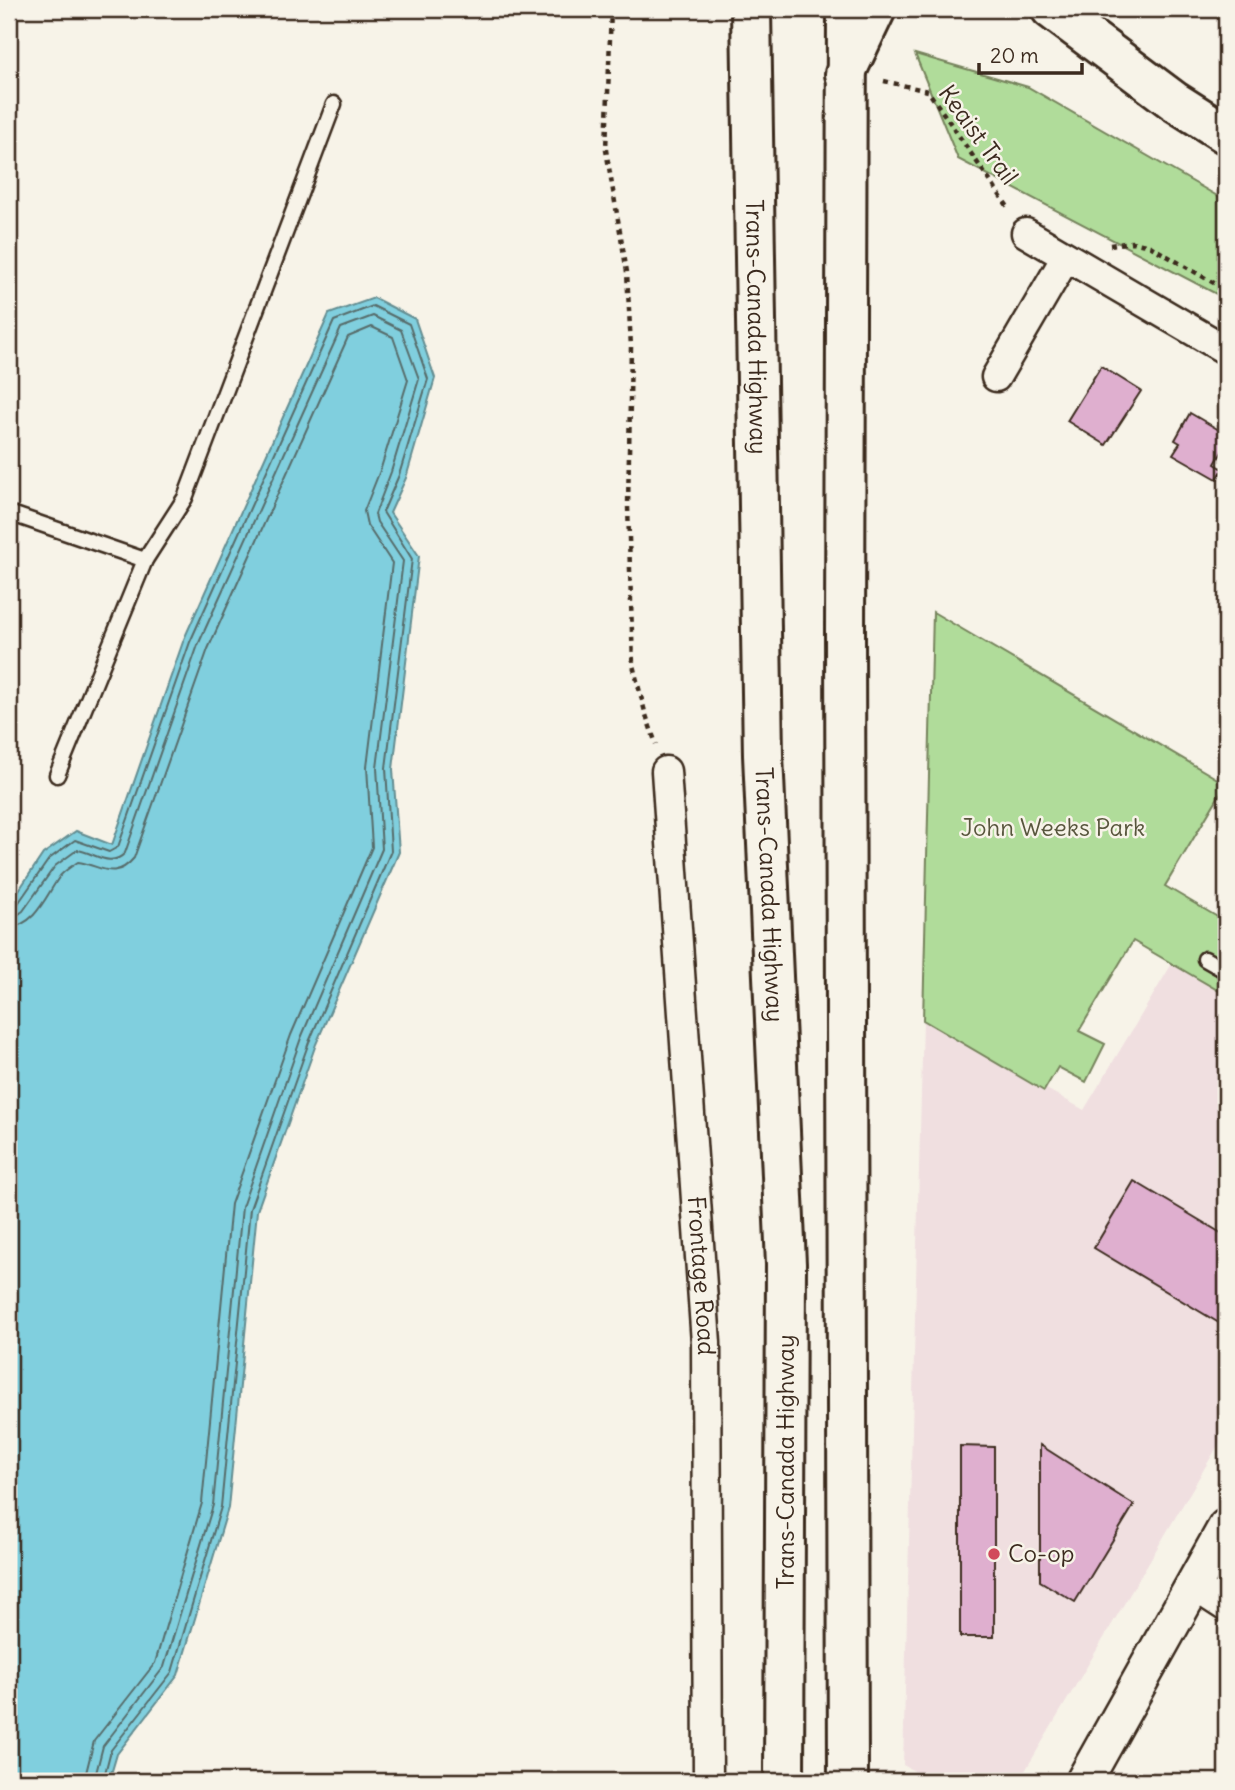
<svg xmlns="http://www.w3.org/2000/svg" width="1235" height="1790" viewBox="0 0 1235 1790" font-family="Delius,sans-serif">
  <style>
    .built { fill: #f0dfe0 }
    .green { fill: #b0dc9a; stroke: #76835c; stroke-width: 2 }
    .water { fill: #80cfde; stroke: #648d91; stroke-width: 2 }
    .lines { fill: none; stroke-linecap: round; stroke-linejoin: round }
    .shore { stroke: #576c6b; stroke-width: 2 }
    .building { fill: #dfafcf; stroke: #3b2a1e; stroke-width: 2 }
    .service-casing { stroke: #3b2a1e; stroke-width: 19 }
    .minor-casing { stroke: #3b2a1e; stroke-width: 33 }
    .tertiary-casing { stroke: #3b2a1e; stroke-width: 40 }
    .trunk-casing { stroke: #3b2a1e; stroke-width: 44 }
    .motorway-casing { stroke: #3b2a1e; stroke-width: 44 }
    .path { stroke: #3b2a1e; stroke-width: 4.5; stroke-dasharray: 5 5; stroke-linecap: butt }
    .service { stroke: #f7f3e8; stroke-width: 14 }
    .minor { stroke: #f7f3e8; stroke-width: 28 }
    .tertiary { stroke: #f7f3e8; stroke-width: 35 }
    .trunk { stroke: #f7f3e8; stroke-width: 38 }
    .motorway { stroke: #f7f3e8; stroke-width: 38 }
    .poi-dot { fill: #d1495b; stroke: #f7f3e8; stroke-width: 2.5 }
    .labels { text-anchor: middle; stroke-width: 5; stroke-linejoin: round; paint-order: stroke }
    .street-label { font-size: 24px; fill: #3b2a1e; stroke: #f7f3e8 }
    .park-label { font-size: 24px; fill: #58563d; stroke: #f7f3e8 }
    .poi-label { font-size: 24px; fill: #3b2a1e; stroke: #f7f3e8; text-anchor: start }
  </style>
  <rect width="100%" height="100%" fill="#f7f3e8"/>
  <filter id="ink" filterUnits="userSpaceOnUse"><feTurbulence type="fractalNoise" baseFrequency=".0143" numOctaves="2"/><feDisplacementMap in="SourceGraphic" scale="14" xChannelSelector="R" yChannelSelector="G"/><feConvolveMatrix kernelMatrix="1 2 1 2 8 2 1 2 1" color-interpolation-filters="sRGB"/></filter>
  <g filter="url(#ink)">
    <path class="built" d="M 1173,962 L 1226,993 L 1226,1432 L 1019,1781 L 933,1781 L 903,1765 L 923,1020 L 1084,1110 Z"/>
    <g class="green">
      <path d="M 915,54 L 1028,87 L 1226,201 L 1226,299 L 958,159 Z"/>
      <path d="M 933,612 L 1226,784 L 1165,886 L 1226,922 L 1226,995 L 1133,941 L 1079,1031 L 1105,1044 L 1086,1082 L 1058,1067 L 1044,1091 L 923,1020 Z"/>
    </g>
    <path class="water" d="M 374,298 L 415,319 L 435,378 L 406,478 L 390,513 L 419,556 L 393,769 L 399,852 L 316,1044 L 257,1211 L 228,1508 L 178,1675 L 117,1754 L 109,1781 L 9,1781 L 9,905 L 43,854 L 76,831 L 112,845 L 184,639 L 329,314 Z"/>
    <g class="lines">
      <g class="shore">
        <path d="M 9,908 L 17,905 L 49,859 L 75,840 L 109,852 L 118,847 L 190,642 L 334,321 L 373,306 L 409,324 L 428,379 L 399,475 L 383,512 L 412,559 L 386,768 L 391,851 L 309,1042 L 250,1209 L 221,1507 L 172,1672 L 111,1750 L 103,1781"/>
        <path d="M 9,917 L 16,916 L 23,911 L 55,866 L 77,850 C 94,852 110,869 125,853 L 198,645 L 341,328 L 373,316 L 401,330 L 419,379 L 391,472 L 375,514 L 377,522 L 403,561 L 377,768 L 382,849 L 301,1038 L 242,1207 L 213,1505 L 164,1667 L 103,1746 L 94,1781"/>
        <path d="M 9,927 C 36,926 46,895 60,876 C 65,870 72,866 78,862 C 100,865 114,882 134,858 L 208,649 L 348,337 L 372,327 L 393,337 L 408,380 L 381,468 L 364,511 L 367,525 L 392,563 L 367,767 L 372,847 L 291,1035 L 231,1204 L 202,1503 L 155,1663 L 94,1741 L 84,1781"/>
      </g>
    </g>
    <g class="building">
      <path d="M 1101,366 L 1141,391 L 1106,445 L 1067,421 Z"/>
      <path d="M 1190,413 L 1226,434 L 1226,445 L 1215,464 L 1223,469 L 1217,479 L 1173,454 L 1180,443 L 1175,440 Z"/>
      <path d="M 1134,1181 L 1226,1236 L 1226,1323 L 1224,1326 L 1094,1248 Z"/>
      <path d="M 1040,1445 L 1134,1505 L 1075,1602 L 1040,1581 Z"/>
      <path d="M 960,1446 L 994,1447 L 994,1637 L 960,1637 Z"/>
    </g>
    <g class="lines">
      <defs>
        <g id="service">
          <path d="M 9,513 L 145,560"/>
          <path d="M 57,775 L 145,560 L 185,498 L 334,104"/>
          <path d="M 1205,959 L 1226,971"/>
        </g>
        <g id="minor">
          <path d="M 1026,233 L 1226,350"/>
          <path d="M 996,377 L 1066,257"/>
          <path id="s1" d="M 666,771 L 706,1343 L 708,1781"/>
          <path d="M 1192,1585 L 1226,1607"/>
        </g>
        <path id="tertiary" d="M 1084,1781 L 1226,1527"/>
        <g id="trunk">
          <path id="s2" d="M 751,9 L 763,755 L 786,1264 L 784,1781"/>
          <path d="M 847,9 L 845,634 L 848,1781"/>
        </g>
        <g id="motorway">
          <path d="M 1051,9 L 1174,101 L 1226,134"/>
          <path d="M 845,74 L 876,9"/>
        </g>
      </defs>
      <use href="#service" class="service-casing"/>
      <use href="#minor" class="minor-casing"/>
      <use href="#tertiary" class="tertiary-casing"/>
      <use href="#trunk" class="trunk-casing"/>
      <use href="#motorway" class="motorway-casing"/>
      <g class="path">
        <path d="M 611,9 L 606,150 L 627,272 L 631,347 L 628,506 L 633,665 L 645,712 L 656,744"/>
        <path d="M 884,81 L 928,91 L 1008,207"/>
        <path d="M 1110,245 L 1132,242 L 1150,246 L 1226,290"/>
      </g>
      <use href="#service" class="service"/>
      <use href="#minor" class="minor"/>
      <use href="#tertiary" class="tertiary"/>
      <use href="#trunk" class="trunk"/>
      <use href="#motorway" class="motorway"/>
    </g>
  </g>
  <circle class="poi-dot" cx="994" cy="1554" r="7"/>
  <g class="labels">
    <g class="street-label">
      <text transform="translate(978 135) rotate(54)" y="8">Keaist Trail</text>
      <text dy="8" stroke="none"><textPath href="#s2" startOffset="318">Trans-Canada Highway</textPath></text>
      <text dy="8" stroke="none"><textPath href="#s2" startOffset="886">Trans-Canada Highway</textPath></text>
      <text dy="8" stroke="none"><textPath href="#s1" startOffset="506">Frontage Road</textPath></text>
      <text transform="translate(786 1462) rotate(-90)" y="8">Trans-Canada Highway</text>
    </g>
    <g class="park-label">
      <text x="1053" y="836">John Weeks Park</text>
    </g>
    <g class="poi-label">
      <text x="1008" y="1562">Co-op</text>
    </g>
  </g>
  <rect width="1235" height="1790" fill="none" stroke="#f7f3e8" stroke-width="35"/>
  <rect x="18" y="18" width="1200" height="1755" fill="none" stroke="#3b2a1e" stroke-width="2.5" filter="url(#ink)"/>
  <path d="M979 63v10h103v-10" fill="none" stroke="#3b2a1e" stroke-width="3.5"/>
  <text x="990" y="63" font-size="21" fill="#3b2a1e" stroke="#f7f3e8" stroke-width="5" paint-order="stroke">20 m</text>
</svg>
